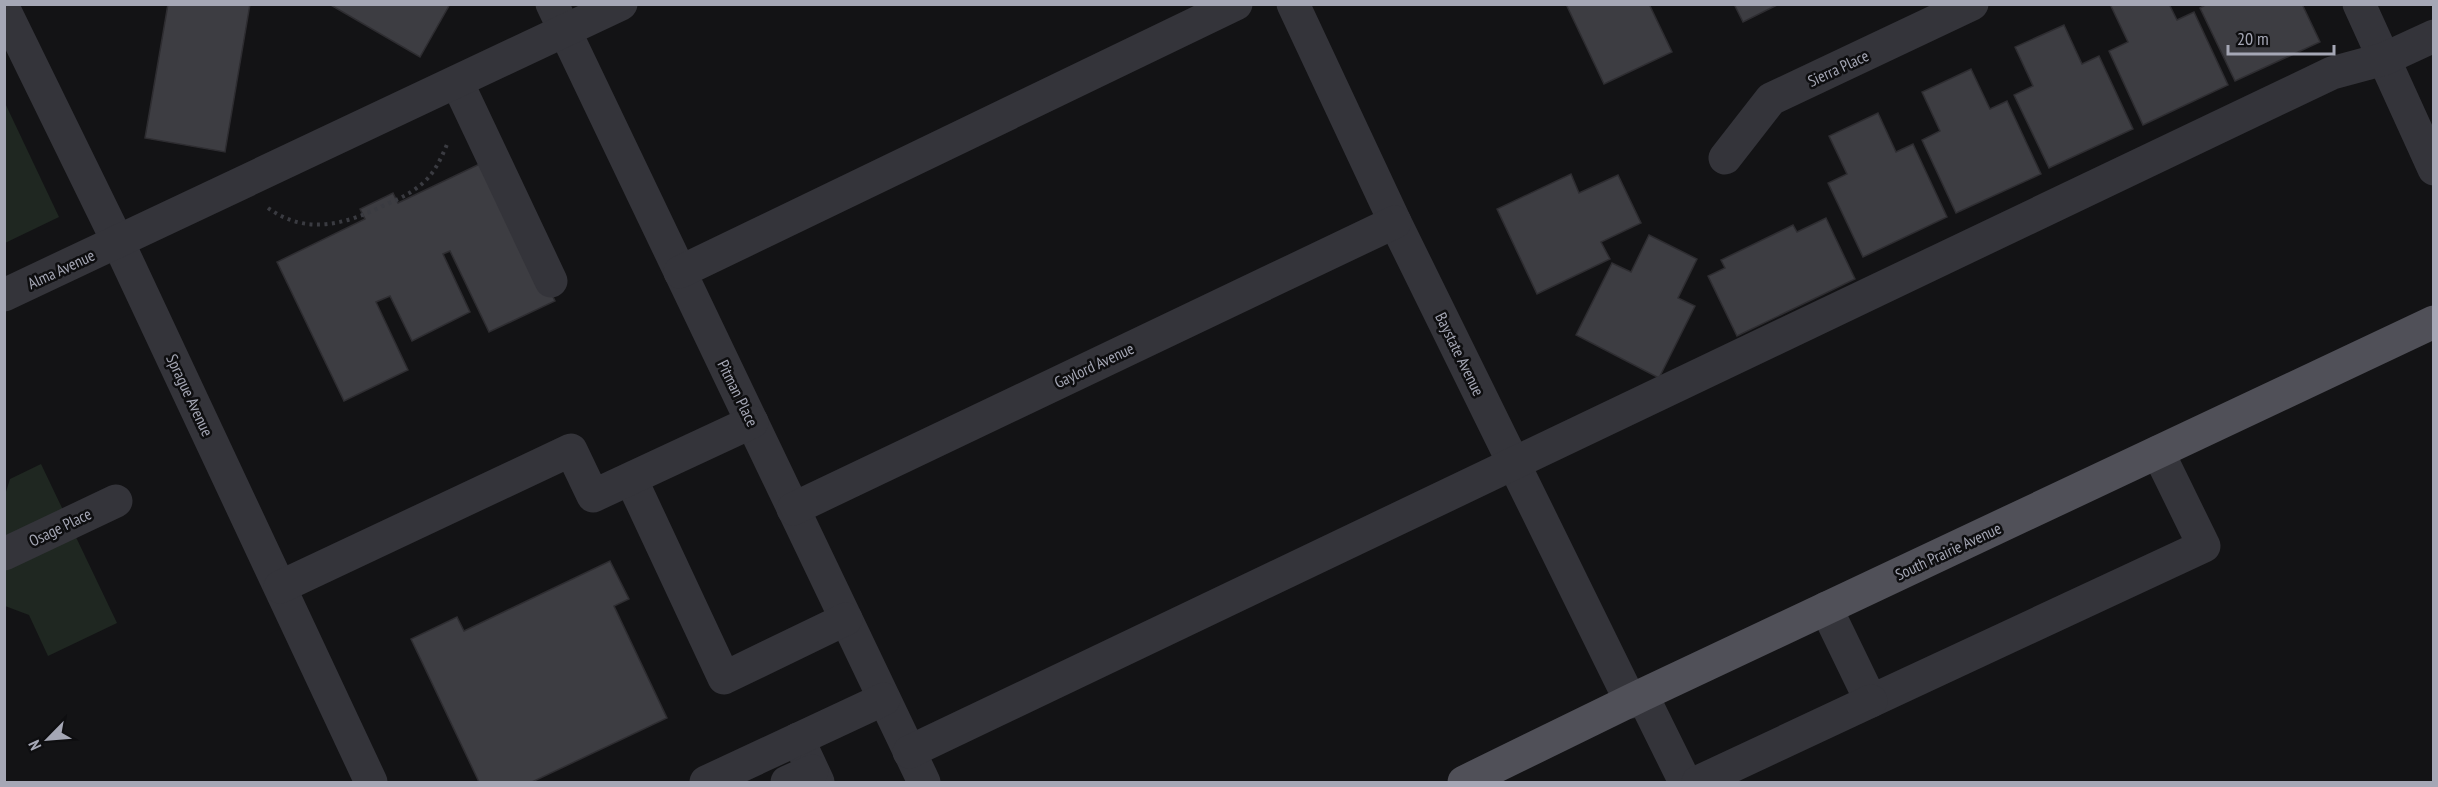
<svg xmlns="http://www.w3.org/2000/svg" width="2438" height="787" viewBox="0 0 2438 787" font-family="'PT Sans Narrow',sans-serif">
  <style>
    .green { fill: #1f2721 }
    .building { fill: #3d3d42; stroke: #2e2d31; stroke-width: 1.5 }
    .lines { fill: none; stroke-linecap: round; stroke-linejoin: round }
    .path { stroke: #3a3b41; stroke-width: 4; stroke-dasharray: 3 4.5; stroke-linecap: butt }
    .minor { stroke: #34343a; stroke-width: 33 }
    .major { stroke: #505058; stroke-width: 33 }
    .labels { text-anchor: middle; stroke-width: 5; stroke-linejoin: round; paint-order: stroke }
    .street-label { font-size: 16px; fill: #a5a7b5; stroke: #0e0e10 }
  </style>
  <rect width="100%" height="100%" fill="#131315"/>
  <g class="green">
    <path d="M 4,101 L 59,217 L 5,243 L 4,243 Z"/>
    <path d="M 41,464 L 117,623 L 48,656 L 29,615 L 5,606 L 5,495 L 10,479 Z"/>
  </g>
  <g class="building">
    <path d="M 168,4 L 250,4 L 225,152 L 145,138 Z"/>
    <path d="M 329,4 L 450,4 L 420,57 Z"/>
    <path d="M 1566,4 L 1649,4 L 1672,52 L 1604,84 Z"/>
    <path d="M 1734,4 L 1779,4 L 1743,22 Z"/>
    <path d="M 2110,4 L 2169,4 L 2177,20 L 2194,12 L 2228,85 L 2143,125 L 2109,51 L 2128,42 Z"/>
    <path d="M 2207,4 L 2302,4 L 2320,42 L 2235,81 L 2200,8 Z"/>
    <path d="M 2064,25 L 2082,64 L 2099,56 L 2133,129 L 2049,168 L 2014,95 L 2033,86 L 2015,47 Z"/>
    <path d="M 1971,69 L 1990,109 L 2007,101 L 2041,174 L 1956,213 L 1922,140 L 1940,131 L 1922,92 Z"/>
    <path d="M 1878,113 L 1896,152 L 1913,144 L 1947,217 L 1863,257 L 1828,183 L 1847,174 L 1829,136 Z"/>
    <path d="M 488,160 L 555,301 L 489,332 L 450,251 L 443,254 L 470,312 L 412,341 L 390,296 L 376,302 L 408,370 L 344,401 L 277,262 L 365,219 L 360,209 L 393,193 L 398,203 Z"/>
    <path d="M 1571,174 L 1579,193 L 1618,175 L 1641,223 L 1601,242 L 1610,259 L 1537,294 L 1497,209 Z"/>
    <path d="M 1826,218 L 1855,279 L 1737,336 L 1708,276 L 1725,268 L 1721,260 L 1793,225 L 1797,232 Z"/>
    <path d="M 1649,235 L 1697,259 L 1678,298 L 1695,306 L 1659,378 L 1576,335 L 1612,263 L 1631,272 Z"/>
    <path d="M 610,561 L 629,599 L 614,606 L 667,718 L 532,782 L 479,782 L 411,639 L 457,617 L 464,631 Z"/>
  </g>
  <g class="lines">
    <path class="path" d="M 268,208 C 307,236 346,224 385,205 C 401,198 416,191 428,178 C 437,168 443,154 448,142"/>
    <g class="minor">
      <path d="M 552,4 L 924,782"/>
      <path d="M 1293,4 L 1395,222 L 1631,702"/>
      <path d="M 2359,4 L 2434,169"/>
      <path d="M 4,9 L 118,242 L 371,782"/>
      <path d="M 457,82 L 551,281"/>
      <path d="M 1725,158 L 1771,99 L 1972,4"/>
      <path d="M 680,272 L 1236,4"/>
      <path d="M 4,295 L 621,4"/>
      <path d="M 631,479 L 724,678 L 846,619"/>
      <path d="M 793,509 L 1395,222"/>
      <path d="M 4,554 L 116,501"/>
      <path d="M 280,587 L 571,450 L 593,496 L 752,422"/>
      <path d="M 1826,608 L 1871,701 L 2204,546 L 2158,452"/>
      <path d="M 1642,695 L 1685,782"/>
      <path d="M 798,739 L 818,782"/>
      <path d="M 909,752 L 2332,73 L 2384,59 L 2434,36"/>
      <path d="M 706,782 L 884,699"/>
      <path d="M 787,782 L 812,771"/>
      <path d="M 1698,782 L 1871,701"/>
    </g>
    <path class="major" d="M 1464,782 L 1642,695 L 2434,322"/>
  </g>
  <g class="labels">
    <g class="street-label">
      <text transform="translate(1838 68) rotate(-25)" y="6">Sierra Place</text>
      <text transform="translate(61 269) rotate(-25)" y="6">Alma Avenue</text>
      <text transform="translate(1460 354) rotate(64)" y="6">Baystate Avenue</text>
      <text transform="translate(1094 365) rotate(-25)" y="6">Gaylord Avenue</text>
      <text transform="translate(738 393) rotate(64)" y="6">Pitman Place</text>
      <text transform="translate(190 395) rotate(65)" y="6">Sprague Avenue</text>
      <text transform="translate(60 527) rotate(-26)" y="6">Osage Place</text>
      <text transform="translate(1948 551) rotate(-25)" y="6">South Prairie Avenue</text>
    </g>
  </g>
  <rect width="2438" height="787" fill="none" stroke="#a5a7b5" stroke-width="12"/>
  <g transform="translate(48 739) rotate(245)" stroke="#0e0e10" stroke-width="4.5" paint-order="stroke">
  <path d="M0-4.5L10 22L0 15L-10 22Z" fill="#a5a7b5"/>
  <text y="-9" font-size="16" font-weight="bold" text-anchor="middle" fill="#a5a7b5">N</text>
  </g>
  <path d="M2228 45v9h106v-9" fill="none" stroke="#a5a7b5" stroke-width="3"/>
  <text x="2237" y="45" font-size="18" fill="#a5a7b5" stroke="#0e0e10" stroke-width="4.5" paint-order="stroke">20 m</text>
</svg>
